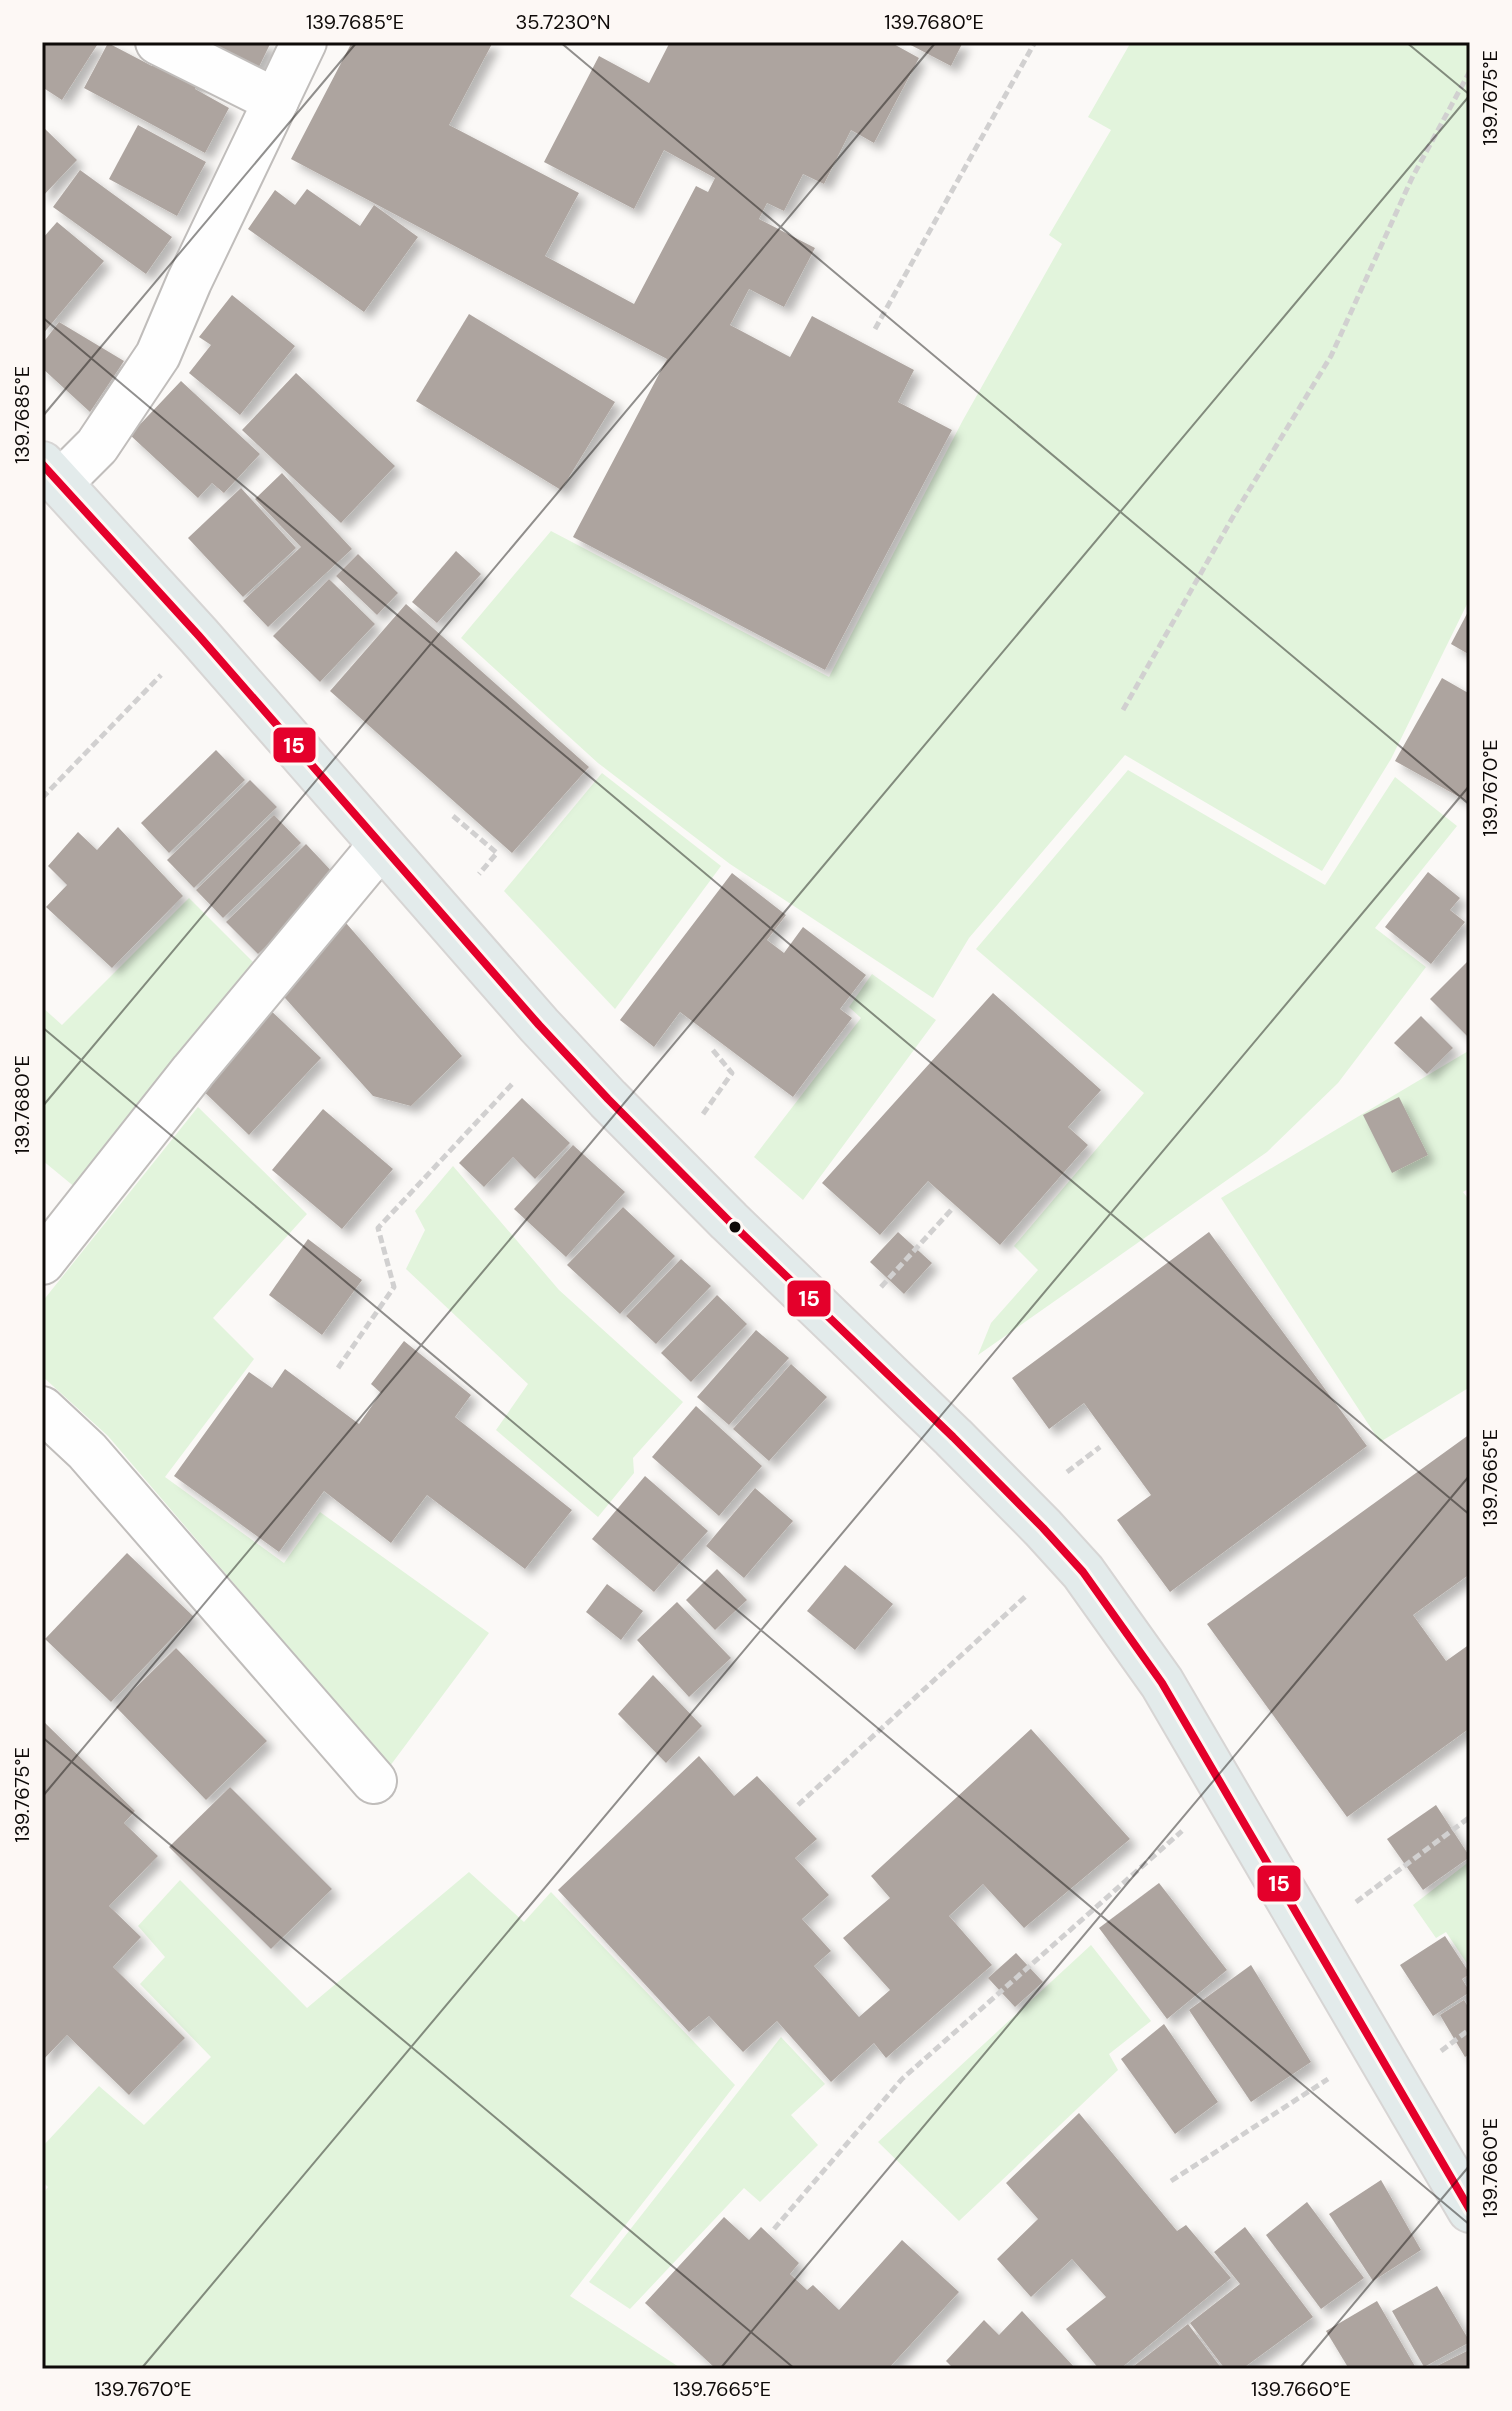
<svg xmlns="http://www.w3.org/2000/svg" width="1512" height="2411" viewBox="0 0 1512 2411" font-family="'DM Sans',sans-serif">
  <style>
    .green { fill: #e2f4dc }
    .building { fill: #ada49f; filter: url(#shadow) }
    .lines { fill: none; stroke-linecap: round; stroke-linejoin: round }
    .minor-casing { stroke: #c0bdbb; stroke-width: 48 }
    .major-casing { stroke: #d7d5d4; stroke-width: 48 }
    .path { stroke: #d1d0d0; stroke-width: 5; stroke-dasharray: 8 4; stroke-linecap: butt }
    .minor { stroke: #fefefe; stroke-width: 44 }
    .major { stroke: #e3ebeb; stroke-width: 44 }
    .bus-1-casing { stroke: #fdf8f5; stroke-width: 14 }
    .bus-1 { stroke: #e4002b; stroke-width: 8 }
    .ticks { fill: none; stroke: #0e0a08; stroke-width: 2; stroke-opacity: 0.45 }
    .bus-dot { fill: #0e0a08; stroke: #fdf8f5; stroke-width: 3 }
    .line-badge { stroke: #fdf8f5; stroke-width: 3 }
    .badge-label { font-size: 22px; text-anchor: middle; font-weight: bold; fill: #fff }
    .neatline { fill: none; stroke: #0e0a08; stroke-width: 3 }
    .ticks-label { font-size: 20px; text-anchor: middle; fill: #0e0a08 }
  </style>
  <defs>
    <filter id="shadow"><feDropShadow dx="7" dy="7" stdDeviation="4" flood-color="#0004"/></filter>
  </defs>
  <rect width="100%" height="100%" fill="#fbf9f7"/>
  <g class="green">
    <path d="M 1131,42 L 1470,42 L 1470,598 L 1391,759 L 1322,871 L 1125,755 L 969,938 L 933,998 L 730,864 L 598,763 L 461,638 L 551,531 L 829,677 L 963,420 L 1062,244 L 1049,235 L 1111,130 L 1088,117 Z"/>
    <path d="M 1128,770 L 1325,885 L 1395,777 L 1457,826 L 1375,928 L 1426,967 L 1338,1083 L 1267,1152 L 978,1355 L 991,1323 L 1038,1270 L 1014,1246 L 1144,1093 L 976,949 Z"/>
    <path d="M 602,773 L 721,866 L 615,1009 L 504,891 Z"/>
    <path d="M 189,898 L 255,964 L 76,1188 L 42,1160 L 42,1007 L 62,1025 Z"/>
    <path d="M 872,974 L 936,1020 L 803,1200 L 754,1157 L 861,1018 L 849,1007 Z"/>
    <path d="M 1470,1050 L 1470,1188 L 1463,1192 L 1470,1201 L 1470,1387 L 1380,1442 L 1221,1198 Z"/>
    <path d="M 198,1107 L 307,1214 L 213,1318 L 254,1359 L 165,1477 L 284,1563 L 320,1512 L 489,1633 L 390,1766 L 108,1436 L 42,1376 L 42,1302 Z"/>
    <path d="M 453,1166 L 559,1290 L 683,1402 L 633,1458 L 634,1473 L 598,1517 L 496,1430 L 528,1384 L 406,1269 L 425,1230 L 415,1211 Z"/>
    <path d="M 1470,1861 L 1470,1968 L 1446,1932 L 1436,1938 L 1413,1905 Z"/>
    <path d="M 469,1872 L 524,1922 L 551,1892 L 735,2085 L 570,2296 L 682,2369 L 42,2369 L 42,2195 L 48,2187 L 42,2181 L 42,2147 L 99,2086 L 144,2125 L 211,2057 L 140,1984 L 165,1957 L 138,1926 L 180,1880 L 307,2008 Z"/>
    <path d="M 1091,1945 L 1151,2021 L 1109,2054 L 1118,2070 L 959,2221 L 878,2142 Z"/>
    <path d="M 781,2037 L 825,2084 L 791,2115 L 818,2145 L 760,2202 L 744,2188 L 630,2309 L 589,2282 Z"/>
  </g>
  <g class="building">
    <path d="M 42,42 L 99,42 L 62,100 L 42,87 Z"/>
    <path d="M 188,42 L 271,42 L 255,75 Z"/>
    <path d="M 352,42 L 493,42 L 449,125 L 579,193 L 545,256 L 634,304 L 696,186 L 708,192 L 715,178 L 664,150 L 634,209 L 544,162 L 599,56 L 649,83 L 670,42 L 890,42 L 919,58 L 874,143 L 851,130 L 824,184 L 803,174 L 784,211 L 767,203 L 759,219 L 815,248 L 784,307 L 749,289 L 730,325 L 790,357 L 812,316 L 914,370 L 898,402 L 952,430 L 825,670 L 573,537 L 667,359 L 291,159 Z"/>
    <path d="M 905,42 L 963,42 L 951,66 Z"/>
    <path d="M 108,43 L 152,66 L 158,55 L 200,78 L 195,89 L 229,108 L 205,153 L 84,88 Z"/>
    <path d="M 138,125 L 206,162 L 177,216 L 109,179 Z"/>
    <path d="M 42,126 L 77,160 L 42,197 Z"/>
    <path d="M 80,170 L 172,237 L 146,274 L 53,207 Z"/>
    <path d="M 307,189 L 360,226 L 374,205 L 418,237 L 364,312 L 248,229 L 275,190 L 295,205 Z"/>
    <path d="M 57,222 L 104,261 L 42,335 L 42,239 Z"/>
    <path d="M 232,295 L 295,346 L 240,415 L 189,373 L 211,345 L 199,337 Z"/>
    <path d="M 469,314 L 615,402 L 561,490 L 416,401 Z"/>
    <path d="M 59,322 L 124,361 L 90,412 L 42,368 L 42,344 Z"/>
    <path d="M 296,373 L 395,466 L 341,523 L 242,430 Z"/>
    <path d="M 181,381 L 260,454 L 224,493 L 212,483 L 198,498 L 130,435 Z"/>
    <path d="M 282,473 L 352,549 L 268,627 L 243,601 L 301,547 L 255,499 Z"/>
    <path d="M 241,488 L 296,548 L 243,597 L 188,538 Z"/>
    <path d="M 456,551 L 481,574 L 437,623 L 412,602 Z"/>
    <path d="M 358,554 L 398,593 L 377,615 L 336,576 Z"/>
    <path d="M 329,579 L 375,624 L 320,682 L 273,636 Z"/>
    <path d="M 406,604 L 589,767 L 512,853 L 330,691 Z"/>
    <path d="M 1470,608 L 1470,655 L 1451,644 Z"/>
    <path d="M 1442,678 L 1470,694 L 1470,803 L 1395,761 Z"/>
    <path d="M 216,750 L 245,780 L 169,853 L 141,823 Z"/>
    <path d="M 250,780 L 277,807 L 194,888 L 167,860 Z"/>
    <path d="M 274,815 L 301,843 L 223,918 L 196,890 Z"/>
    <path d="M 118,827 L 183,896 L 112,968 L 46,907 L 67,885 L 48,866 L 78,832 L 97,850 Z"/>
    <path d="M 306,844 L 338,878 L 258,954 L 226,922 Z"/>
    <path d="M 1428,872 L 1460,898 L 1450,910 L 1465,922 L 1431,964 L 1385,927 Z"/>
    <path d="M 732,873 L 786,915 L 767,940 L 784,953 L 803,927 L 866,975 L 840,1009 L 852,1018 L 793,1097 L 680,1012 L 654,1047 L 620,1020 Z"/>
    <path d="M 346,923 L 462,1056 L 411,1106 L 373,1096 L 277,989 Z"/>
    <path d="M 1470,959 L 1470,1039 L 1430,999 Z"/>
    <path d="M 993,993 L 1101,1090 L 1068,1127 L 1088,1145 L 1000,1245 L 928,1181 L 880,1235 L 822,1183 Z"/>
    <path d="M 266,1006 L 321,1058 L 249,1135 L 196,1084 Z"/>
    <path d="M 1421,1016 L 1453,1048 L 1427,1074 L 1394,1043 Z"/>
    <path d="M 1399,1097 L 1428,1155 L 1392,1173 L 1363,1115 Z"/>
    <path d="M 522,1098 L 570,1143 L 535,1179 L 513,1157 L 484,1187 L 459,1163 Z"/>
    <path d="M 323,1109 L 393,1169 L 342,1229 L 272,1170 Z"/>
    <path d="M 573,1145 L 625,1192 L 566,1257 L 514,1209 Z"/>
    <path d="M 623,1207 L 675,1256 L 620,1314 L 567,1265 Z"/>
    <path d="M 898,1232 L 932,1263 L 904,1294 L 870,1262 Z"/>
    <path d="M 1209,1232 L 1367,1446 L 1170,1592 L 1117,1520 L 1151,1495 L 1084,1403 L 1049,1429 L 1012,1378 Z"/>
    <path d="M 308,1239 L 362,1280 L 322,1335 L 269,1295 Z"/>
    <path d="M 681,1259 L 711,1286 L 656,1344 L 626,1316 Z"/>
    <path d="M 717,1295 L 747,1324 L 691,1382 L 661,1353 Z"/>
    <path d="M 756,1330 L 789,1358 L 729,1425 L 697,1397 Z"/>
    <path d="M 404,1341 L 471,1395 L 455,1417 L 572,1510 L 525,1569 L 427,1495 L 391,1543 L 324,1491 L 279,1552 L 174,1476 L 249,1372 L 272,1388 L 285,1369 L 359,1424 L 381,1393 L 371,1384 Z"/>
    <path d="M 791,1364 L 827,1397 L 769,1461 L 733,1429 Z"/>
    <path d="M 696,1406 L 762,1466 L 719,1516 L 652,1457 Z"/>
    <path d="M 1470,1434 L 1470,1574 L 1413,1615 L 1446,1661 L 1470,1644 L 1470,1728 L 1347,1817 L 1207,1624 Z"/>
    <path d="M 645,1476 L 708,1531 L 654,1592 L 592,1539 Z"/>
    <path d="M 755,1488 L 793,1521 L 744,1578 L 706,1546 Z"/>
    <path d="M 127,1553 L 193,1616 L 111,1702 L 45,1639 Z"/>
    <path d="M 845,1565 L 893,1604 L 855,1650 L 807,1611 Z"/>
    <path d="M 717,1569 L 747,1600 L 715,1630 L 686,1600 Z"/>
    <path d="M 607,1584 L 643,1611 L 621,1640 L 586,1612 Z"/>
    <path d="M 677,1602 L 731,1658 L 689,1697 L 637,1640 Z"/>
    <path d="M 176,1648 L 267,1741 L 206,1800 L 116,1707 Z"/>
    <path d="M 653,1675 L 702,1726 L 666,1763 L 618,1714 Z"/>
    <path d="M 42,1720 L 135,1811 L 124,1823 L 158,1856 L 109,1906 L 141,1937 L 113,1967 L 185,2038 L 129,2095 L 67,2035 L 42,2061 Z"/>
    <path d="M 1031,1729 L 1130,1839 L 1024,1928 L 983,1884 L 949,1916 L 992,1965 L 886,2058 L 874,2043 L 831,2082 L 777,2021 L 743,2052 L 709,2016 L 689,2032 L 558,1890 L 699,1756 L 734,1796 L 757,1776 L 817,1839 L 795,1858 L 829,1895 L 802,1919 L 831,1951 L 814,1966 L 859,2017 L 890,1990 L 843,1938 L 890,1898 L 871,1876 Z"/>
    <path d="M 230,1787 L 332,1889 L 271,1949 L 169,1847 Z"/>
    <path d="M 1436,1805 L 1470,1857 L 1423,1890 L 1387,1839 Z"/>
    <path d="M 1159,1883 L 1227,1970 L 1167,2019 L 1099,1928 Z"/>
    <path d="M 1445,1936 L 1470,1974 L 1462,1979 L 1470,1992 L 1433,2016 L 1400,1965 Z"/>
    <path d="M 1016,1953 L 1043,1982 L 1015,2007 L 988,1978 Z"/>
    <path d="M 1251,1965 L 1311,2062 L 1251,2102 L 1189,2010 Z"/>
    <path d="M 1464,2000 L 1470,2010 L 1470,2054 L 1465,2057 L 1440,2015 Z"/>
    <path d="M 1164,2024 L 1218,2102 L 1175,2134 L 1121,2059 Z"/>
    <path d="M 1079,2113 L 1177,2231 L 1186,2225 L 1231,2278 L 1120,2369 L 1099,2369 L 1066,2329 L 1106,2297 L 1072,2259 L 1031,2297 L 997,2259 L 1038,2219 L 1006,2183 Z"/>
    <path d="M 1381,2180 L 1421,2250 L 1373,2281 L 1329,2214 Z"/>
    <path d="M 1307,2202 L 1364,2278 L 1321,2309 L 1266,2235 Z"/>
    <path d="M 724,2217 L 749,2240 L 761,2227 L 799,2263 L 790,2274 L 807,2290 L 813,2285 L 839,2310 L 902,2240 L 959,2292 L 888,2369 L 716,2369 L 645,2303 Z"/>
    <path d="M 1245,2227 L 1313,2317 L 1242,2369 L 1225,2369 L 1190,2323 L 1240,2284 L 1214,2252 Z"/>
    <path d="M 1437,2286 L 1470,2342 L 1424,2367 L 1392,2311 Z"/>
    <path d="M 1377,2301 L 1416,2368 L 1414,2369 L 1349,2369 L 1326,2331 Z"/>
    <path d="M 1022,2311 L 1076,2369 L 954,2369 L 946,2361 L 984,2320 L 999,2335 Z"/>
    <path d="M 1188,2324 L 1222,2369 L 1130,2369 Z"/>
    <path d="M 1469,2350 L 1470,2369 L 1431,2369 Z"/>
  </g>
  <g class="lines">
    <defs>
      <g id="minor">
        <path d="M 158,42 L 276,101"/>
        <path d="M 60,483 L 97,446 L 158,355 L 189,282 L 304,42"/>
        <path d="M 42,1262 L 193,1071 L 381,845"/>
        <path d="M 42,1409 L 87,1451 L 374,1781"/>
      </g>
      <path id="major" d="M 42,464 L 199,636 L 539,1025 L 608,1099 L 729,1221 L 953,1437 L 1043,1528 L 1083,1572 L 1162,1683 L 1470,2210"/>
    </defs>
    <use href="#minor" class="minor-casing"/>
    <use href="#major" class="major-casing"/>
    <g class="path">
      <path d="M 875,329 L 1035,42"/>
      <path d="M 1123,710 L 1234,515 L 1331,356 L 1412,178 L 1470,71"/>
      <path d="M 42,798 L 161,675"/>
      <path d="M 453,816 L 497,853 L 479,874"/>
      <path d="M 703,1114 L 732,1073 L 711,1048"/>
      <path d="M 881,1287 L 952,1209"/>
      <path d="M 338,1368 L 394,1287 L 378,1228 L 514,1082"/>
      <path d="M 1067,1472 L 1100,1447"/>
      <path d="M 798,1805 L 1027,1595"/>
      <path d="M 1356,1902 L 1470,1817"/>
      <path d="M 1441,2051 L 1470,2029"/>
      <path d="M 1171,2181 L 1328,2079"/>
      <path d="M 774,2229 L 902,2079 L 1182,1831"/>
    </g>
    <use href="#minor" class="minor"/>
    <use href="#major" class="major"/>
    <defs>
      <path id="bus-1" d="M 42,464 L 199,636 L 539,1025 L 608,1099 L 729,1221 L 953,1437 L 1043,1528 L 1083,1572 L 1162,1683 L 1470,2210"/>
    </defs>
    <use href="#bus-1" class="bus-1-casing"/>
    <use href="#bus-1" class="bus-1"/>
  </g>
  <path class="ticks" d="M 560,42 L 1470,805M 1406,42 L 1470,95M 42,317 L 1470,1515M 42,417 L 357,42M 42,1027 L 1470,2225M 42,1107 L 936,42M 42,1737 L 795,2369M 42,1797 L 1470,95M 141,2369 L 1470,785M 720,2369 L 1470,1475M 1299,2369 L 1470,2165"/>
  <circle class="bus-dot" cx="735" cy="1227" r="7"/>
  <g class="line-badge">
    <rect x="272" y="726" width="45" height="38" rx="8" fill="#e4002b"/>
    <rect x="786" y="1279" width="46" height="39" rx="8" fill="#e4002b"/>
    <rect x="1256" y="1864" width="46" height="39" rx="8" fill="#e4002b"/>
  </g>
  <g class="badge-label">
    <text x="294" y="753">15</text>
    <text x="809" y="1306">15</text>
    <text x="1279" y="1891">15</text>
  </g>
  <rect width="1512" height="2411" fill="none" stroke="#fdf8f5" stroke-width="88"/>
  <rect x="44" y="44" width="1424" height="2323" class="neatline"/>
  <g class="ticks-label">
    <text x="355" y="29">139.7685°E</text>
    <text x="563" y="29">35.7230°N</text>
    <text x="934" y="29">139.7680°E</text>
    <text transform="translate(1490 98) rotate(-90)" y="7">139.7675°E</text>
    <text transform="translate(22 415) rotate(-90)" y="7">139.7685°E</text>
    <text transform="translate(1490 788) rotate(-90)" y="7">139.7670°E</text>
    <text transform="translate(22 1105) rotate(-90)" y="7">139.7680°E</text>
    <text transform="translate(1490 1478) rotate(-90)" y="7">139.7665°E</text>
    <text transform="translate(22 1795) rotate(-90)" y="7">139.7675°E</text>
    <text transform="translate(1490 2168) rotate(-90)" y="7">139.7660°E</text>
    <text x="143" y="2396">139.7670°E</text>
    <text x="722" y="2396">139.7665°E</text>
    <text x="1301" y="2396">139.7660°E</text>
  </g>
</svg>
